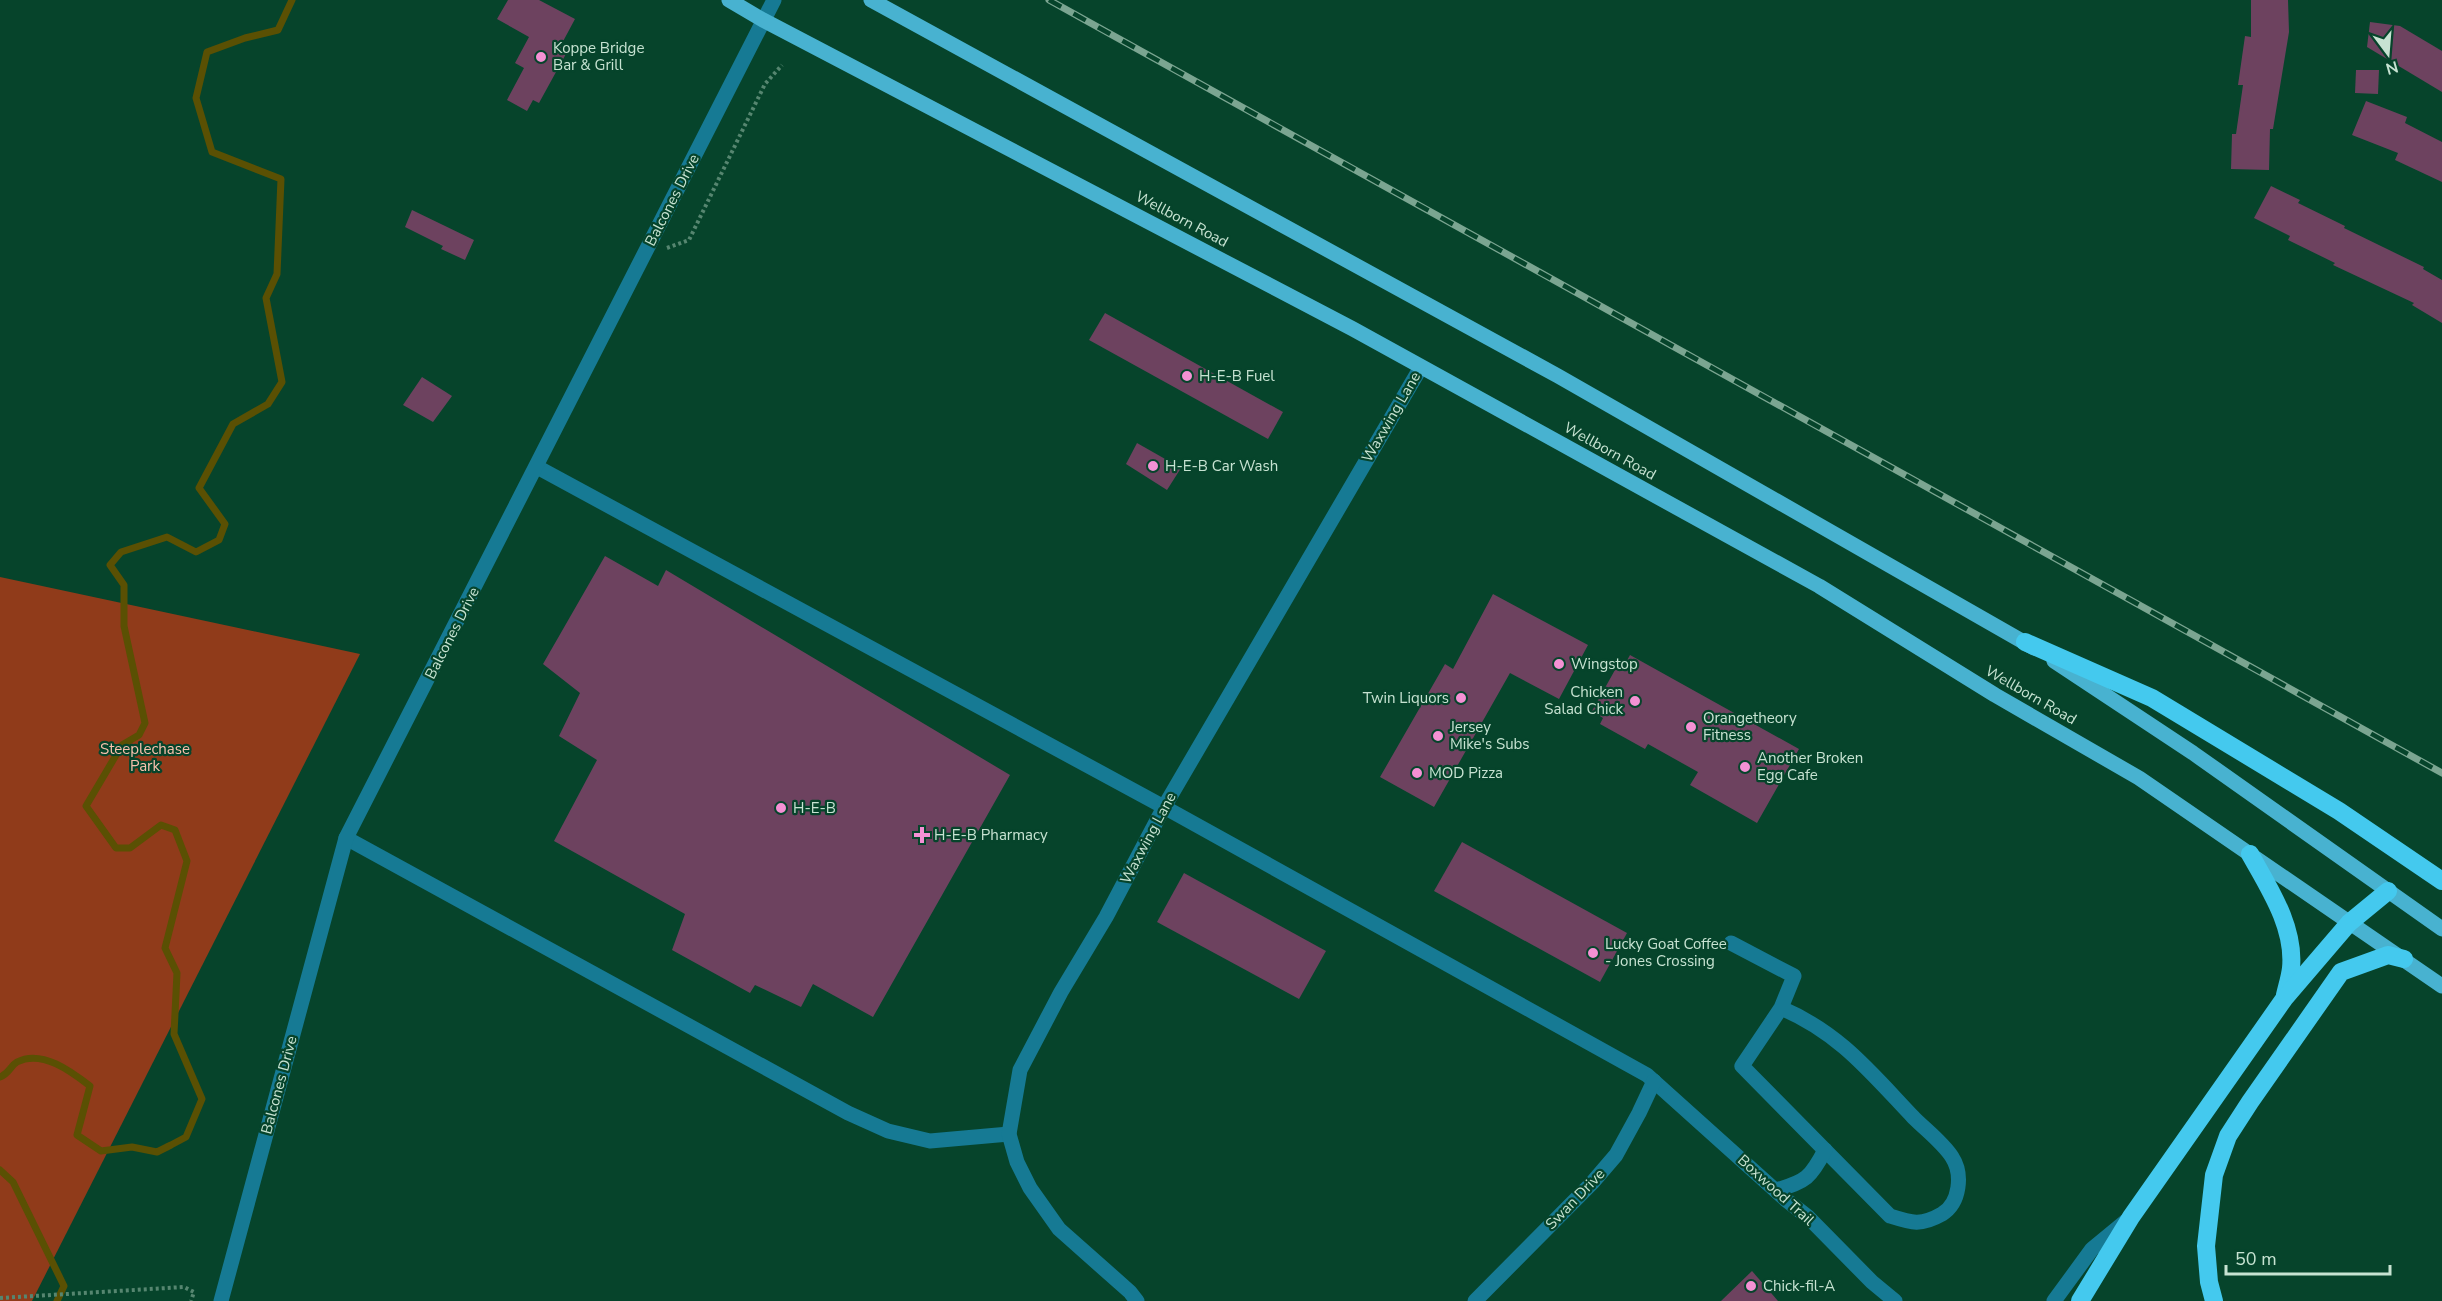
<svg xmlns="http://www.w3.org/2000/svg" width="2442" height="1301" viewBox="0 0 2442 1301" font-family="'Nunito Sans',sans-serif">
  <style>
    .green { fill: #903b1a }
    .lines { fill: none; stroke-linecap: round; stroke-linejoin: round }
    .stream { stroke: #5a5003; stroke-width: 7 }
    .building { fill: #6d425f }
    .path { stroke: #568670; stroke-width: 4; stroke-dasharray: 3 3; stroke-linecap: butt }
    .minor { stroke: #167a94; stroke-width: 15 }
    .major { stroke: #48b2d0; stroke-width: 15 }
    .highway { stroke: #44c9ee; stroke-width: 18 }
    .rail-casing { stroke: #7ba591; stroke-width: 7 }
    .rail { stroke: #06442b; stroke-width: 4.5; stroke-dasharray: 14; stroke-linecap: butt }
    .poi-dot { fill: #f491d4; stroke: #06442b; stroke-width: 2 }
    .labels { text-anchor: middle; stroke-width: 4.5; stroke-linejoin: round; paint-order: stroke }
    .poi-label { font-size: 15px; fill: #c7e3d2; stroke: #06442b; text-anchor: start }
    .street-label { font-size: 15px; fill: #c7e3d2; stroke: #06442b }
    .park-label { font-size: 15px; fill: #f9c1ad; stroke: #06442b }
  </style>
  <rect width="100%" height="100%" fill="#06442b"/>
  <path class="green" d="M 0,577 L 360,654 L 32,1301 L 0,1301 Z"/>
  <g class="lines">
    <g class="stream">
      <path d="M 0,1077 C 10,1073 10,1066 17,1062 C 42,1049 72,1072 90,1086 L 77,1135 L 101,1151 L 132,1147 L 157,1152 L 171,1145 L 186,1137 L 202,1099 L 174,1034 L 177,973 L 165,948 L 187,861 L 175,830 L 161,825 L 130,848 L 116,848 L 86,806 L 122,745 L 139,735 L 145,723 L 124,626 L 124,585 L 110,565 L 121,552 L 167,537 L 196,552 L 219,540 L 225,524 L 199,488 L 233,424 L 268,404 L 282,382 L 266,298 L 277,274 L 281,179 L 212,152 L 196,98 L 207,52 L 245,38 L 278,30 L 292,0"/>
      <path d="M 0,1170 L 13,1182 L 64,1286 L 57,1301"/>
    </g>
  </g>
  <g class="building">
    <path d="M 508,0 L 539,0 L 575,19 L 560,47 L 567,52 L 539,103 L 533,100 L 527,111 L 507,100 L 524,68 L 515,63 L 529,37 L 497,19 Z"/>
    <path d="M 2251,0 L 2288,0 L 2289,32 L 2273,129 L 2270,129 L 2269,170 L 2231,169 L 2232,134 L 2236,134 L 2243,85 L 2238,85 L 2245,36 L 2251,37 Z"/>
    <path d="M 2370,22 L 2400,26 L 2442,51 L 2442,92 L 2367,47 Z"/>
    <path d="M 2356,70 L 2379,70 L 2378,94 L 2355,93 Z"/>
    <path d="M 2366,101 L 2407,117 L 2405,123 L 2442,142 L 2442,182 L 2395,160 L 2398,153 L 2352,135 Z"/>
    <path d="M 2271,186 L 2300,200 L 2298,203 L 2345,226 L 2344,228 L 2424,267 L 2423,269 L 2442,280 L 2442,323 L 2412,305 L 2414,303 L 2333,265 L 2335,263 L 2288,240 L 2290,236 L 2254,218 Z"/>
    <path d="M 412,210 L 474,240 L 465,260 L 441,249 L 443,246 L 405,227 Z"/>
    <path d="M 1105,313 L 1283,412 L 1268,439 L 1089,340 Z"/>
    <path d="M 422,377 L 452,396 L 433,422 L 403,405 Z"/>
    <path d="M 1137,443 L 1181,468 L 1167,490 L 1126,464 Z"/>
    <path d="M 605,556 L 658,586 L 666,570 L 1010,775 L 873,1017 L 813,984 L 801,1007 L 755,985 L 750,993 L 672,950 L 685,914 L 554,841 L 597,760 L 559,736 L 580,693 L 543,664 Z"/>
    <path d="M 1493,594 L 1588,645 L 1559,699 L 1510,673 L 1434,807 L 1380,777 L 1445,664 L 1453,669 Z"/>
    <path d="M 1630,655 L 1799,749 L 1757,823 L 1690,785 L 1698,772 L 1648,744 L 1645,749 L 1600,724 L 1603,718 L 1592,711 L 1620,661 L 1625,664 Z"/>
    <path d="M 1462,842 L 1627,933 L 1600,982 L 1434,891 Z"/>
    <path d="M 1184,873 L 1326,951 L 1299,999 L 1157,922 Z"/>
    <path d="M 1752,1271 L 1778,1301 L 1721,1301 Z"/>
  </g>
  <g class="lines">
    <g class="path">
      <path d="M 667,248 L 689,240 L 765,84 L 782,65"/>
      <path d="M 0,1298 L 184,1287 L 194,1292 L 191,1301"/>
    </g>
    <g class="minor">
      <path d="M 537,467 L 1164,807 L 1647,1075 L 1785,1199 L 1808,1217 L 1872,1282 L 1895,1301"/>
      <path d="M 346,838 L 848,1113 L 888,1131 L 930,1141 L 1009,1134"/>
      <path d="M 1731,943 L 1794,976 L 1781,1008 C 1840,1033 1871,1073 1914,1118 C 1926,1130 1943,1143 1952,1157 C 1963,1174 1960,1203 1942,1214 C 1921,1226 1912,1223 1890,1216 L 1742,1066 L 1781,1008"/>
      <path d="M 1776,1190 C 1806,1182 1811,1177 1825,1150"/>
      <path d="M 221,1301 L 346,838 L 774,0"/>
      <path d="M 1137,1301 L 1130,1292 L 1059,1229 L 1030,1188 L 1017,1162 L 1009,1134 L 1020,1070 L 1061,992 L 1106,917 L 1164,807 L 1421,367"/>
      <path d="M 1475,1301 L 1592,1183 L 1616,1155 L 1639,1113 L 1654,1081"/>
      <path d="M 2054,1301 L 2092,1249 L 2126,1221"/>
    </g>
    <g class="major">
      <path d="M 729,0 L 763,20 L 1353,329 L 1819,586 L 1995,695 L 2139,778 L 2442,986"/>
      <path d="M 871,0 L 1558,376 L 2034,648"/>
      <path d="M 2054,661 L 2193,753 L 2442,929"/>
    </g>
    <g class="highway">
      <path d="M 2025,642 L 2152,698 L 2339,811 L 2442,881"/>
      <path d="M 2250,854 C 2269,888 2295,927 2291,968 C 2290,977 2287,986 2285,995"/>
      <path d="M 2080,1301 L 2131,1217 L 2284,999 L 2349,923 L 2388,891"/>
      <path d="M 2214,1301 L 2209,1282 L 2206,1246 L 2214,1175 L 2228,1136 L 2250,1102 L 2341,972 L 2388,955 L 2404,959"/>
    </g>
    <defs>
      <path id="rail" d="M 1049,0 L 2442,773"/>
    </defs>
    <use href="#rail" class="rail-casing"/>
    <use href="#rail" class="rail"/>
  </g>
  <g class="poi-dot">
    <circle cx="541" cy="57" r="6"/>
    <circle cx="1187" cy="376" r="6"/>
    <circle cx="1153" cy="466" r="6"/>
    <circle cx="1559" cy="664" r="6"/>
    <circle cx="1461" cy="698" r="6"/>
    <circle cx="1635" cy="701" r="6"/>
    <circle cx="1691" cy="727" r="6"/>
    <circle cx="1438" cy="736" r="6"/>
    <circle cx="1745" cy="767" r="6"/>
    <circle cx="1417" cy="773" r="6"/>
    <circle cx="781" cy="808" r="6"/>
    <path d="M919 826h6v6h6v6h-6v6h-6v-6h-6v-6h6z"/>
    <circle cx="1593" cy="953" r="6"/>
    <circle cx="1751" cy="1286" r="6"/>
  </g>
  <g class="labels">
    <g class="poi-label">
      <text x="553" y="53">Koppe Bridge<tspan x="553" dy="17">Bar &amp; Grill</tspan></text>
      <text x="1199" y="381">H-E-B Fuel</text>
      <text x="1165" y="471">H-E-B Car Wash</text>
      <text x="1571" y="669">Wingstop</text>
      <text x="1623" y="697" text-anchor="end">Chicken<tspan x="1623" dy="17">Salad Chick</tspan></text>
      <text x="1449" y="703" text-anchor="end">Twin Liquors</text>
      <text x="1703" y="723">Orangetheory<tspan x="1703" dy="17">Fitness</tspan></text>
      <text x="1450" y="732">Jersey<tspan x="1450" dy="17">Mike's Subs</tspan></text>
      <text x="1757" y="763">Another Broken<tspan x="1757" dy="17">Egg Cafe</tspan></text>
      <text x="1429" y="778">MOD Pizza</text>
      <text x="793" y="813">H-E-B</text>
      <text x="934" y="840">H-E-B Pharmacy</text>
      <text x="1605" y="949">Lucky Goat Coffee<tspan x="1605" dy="17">- Jones Crossing</tspan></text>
      <text x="1763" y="1291">Chick-fil-A</text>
    </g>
    <g class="street-label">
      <text transform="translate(672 200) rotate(-63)" y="5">Balcones Drive</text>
      <text transform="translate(1182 219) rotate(28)" y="5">Wellborn Road</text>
      <text transform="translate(1391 417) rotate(-60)" y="5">Waxwing Lane</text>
      <text transform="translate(1610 451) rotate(29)" y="5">Wellborn Road</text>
      <text transform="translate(452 633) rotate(-63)" y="5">Balcones Drive</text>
      <text transform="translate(2031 695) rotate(30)" y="5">Wellborn Road</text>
      <text transform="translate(1148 838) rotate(-62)" y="5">Waxwing Lane</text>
      <text transform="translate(279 1085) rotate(-75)" y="5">Balcones Drive</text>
      <text transform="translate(1776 1190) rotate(42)" y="5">Boxwood Trail</text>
      <text transform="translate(1575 1199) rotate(-46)" y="5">Swan Drive</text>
    </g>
    <g class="park-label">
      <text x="145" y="754">Steeplechase<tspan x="145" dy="17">Park</tspan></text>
    </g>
  </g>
  <g transform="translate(2388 54) rotate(164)" stroke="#06442b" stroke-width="4.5" paint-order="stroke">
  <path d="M0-4.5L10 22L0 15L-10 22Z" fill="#c7e3d2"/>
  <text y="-9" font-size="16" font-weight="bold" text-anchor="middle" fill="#c7e3d2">N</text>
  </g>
  <path d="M2226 1265v9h164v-9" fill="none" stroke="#c7e3d2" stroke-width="3"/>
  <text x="2235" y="1265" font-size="18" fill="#c7e3d2" stroke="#06442b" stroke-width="4.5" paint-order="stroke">50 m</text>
</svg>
